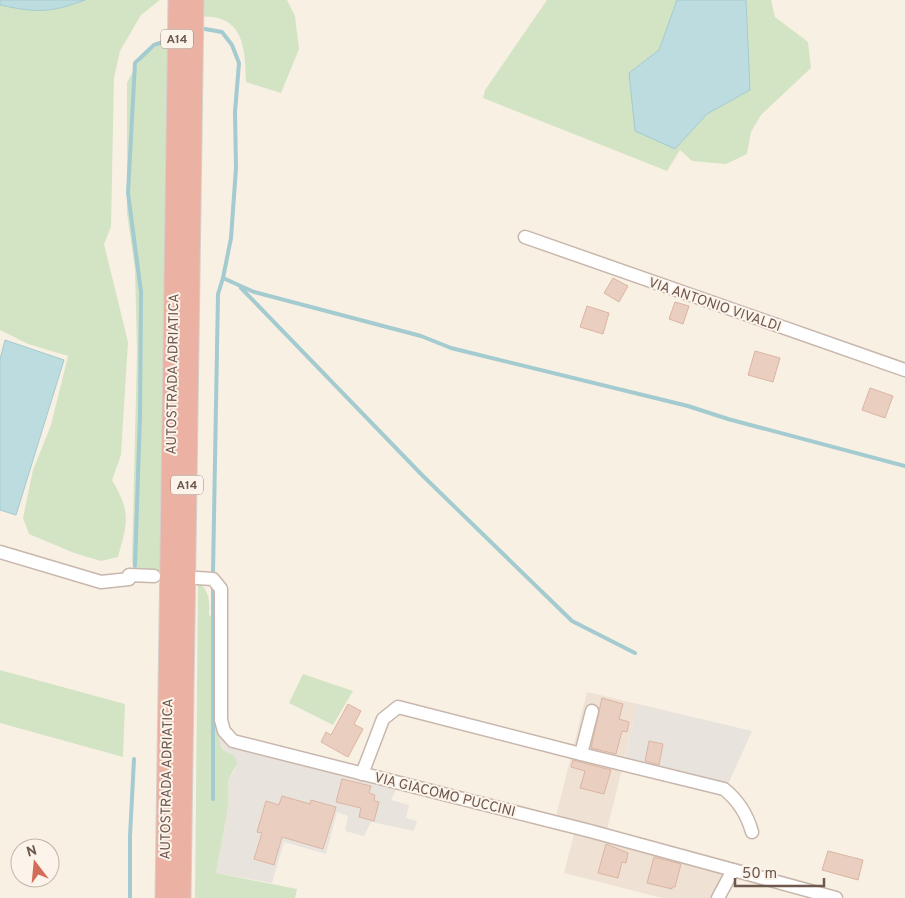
<svg xmlns="http://www.w3.org/2000/svg" width="905" height="898" viewBox="0 0 905 898" font-family="Overpass,sans-serif">
  <style>
    .residential { fill: #efe1d4 }
    .industrial { fill: #e9e3de }
    .green { fill: #d3e4c5 }
    .water { fill: #bcdcdf; stroke: #a3cbd0 }
    .lines { fill: none; stroke-linecap: round; stroke-linejoin: round }
    .stream { stroke: #a3cbd0; stroke-width: 4 }
    .building { fill: #eacec0; stroke: #dbb5a2 }
    .minor-casing { stroke: #c8b7ac; stroke-width: 15 }
    .highway-casing { stroke: #d6d0cd; stroke-width: 21 }
    .minor { stroke: #fff; stroke-width: 12 }
    .highway { stroke: #ebb2a3; stroke-width: 19 }
    .labels { text-anchor: middle; stroke-width: 4; stroke-linejoin: round; paint-order: stroke }
    .shield { fill: #fcf4ea; stroke: #99867c; stroke-width: 1 }
    .shield-label { font-size: 12px; font-weight: bold; fill: #6e574d }
    .street-label { font-size: 14px; fill: #6e574d; stroke: #fcf4ea }
  </style>
  <rect width="100%" height="100%" fill="#f9f0e4"/>
  <path class="residential" d="M 587,692 L 638,704 L 607,830 L 730,865 L 713,898 L 662,898 L 564,873 L 577,823 L 556,816 Z"/>
  <g class="industrial">
    <path d="M 638,704 L 752,731 L 724,793 L 622,771 Z"/>
    <path d="M 220,737 L 388,783 L 396,790 L 391,800 L 409,805 L 406,818 L 417,821 L 414,831 L 371,822 L 364,836 L 345,831 L 348,816 L 337,812 L 326,854 L 284,842 L 272,883 L 216,873 L 228,808 L 228,781 L 235,769 L 220,744 Z"/>
  </g>
  <g class="green">
    <path d="M 85,0 L 160,0 L 141,15 L 120,51 L 114,78 L 111,227 L 104,244 L 128,342 L 121,455 L 112,480 C 131,513 128,520 118,557 L 101,561 L 74,553 L 29,534 L 23,518 L 33,470 L 51,425 L 68,356 L 28,344 L 0,330 L 0,5 C 37,13 50,13 85,0 Z"/>
    <path d="M 200,0 L 287,0 L 295,16 L 299,49 L 281,93 L 246,82 C 245,48 244,14 200,17 Z"/>
    <path d="M 547,0 L 677,0 L 659,50 L 675,149 L 707,114 L 750,90 L 746,0 L 771,0 L 775,17 L 808,42 L 811,68 L 761,115 L 751,132 L 747,154 L 726,164 L 692,161 L 680,150 L 667,171 L 483,98 L 485,90 Z"/>
    <path d="M 168,41 L 160,573 L 144,571 L 133,566 L 132,560 L 137,351 L 135,270 L 127,213 L 127,83 C 137,63 146,49 168,41 Z"/>
    <path d="M 198,581 C 209,591 210,600 209,614 L 215,624 L 220,744 L 223,750 L 235,756 L 237,763 L 228,781 L 228,808 L 216,873 L 297,889 L 295,898 L 195,898 Z"/>
    <path d="M 0,670 L 125,704 L 123,757 L 0,723 Z"/>
    <path d="M 303,674 L 353,691 L 333,725 L 289,703 Z"/>
  </g>
  <g class="water">
    <path d="M 0,0 L 85,0 C 50,13 37,13 0,5 Z"/>
    <path d="M 677,0 L 746,0 L 750,90 L 707,114 L 675,149 L 635,131 L 629,73 L 659,50 Z"/>
    <path d="M 5,340 L 64,360 L 16,515 L 0,510 L 0,359 Z"/>
  </g>
  <g class="lines">
    <g class="stream">
      <path d="M 199,28 L 222,32 L 232,45 L 239,63 L 235,112 L 236,168 L 231,238 L 223,278 L 254,292 L 421,336 L 451,348 L 688,406 L 728,419 L 905,466"/>
      <path d="M 241,288 L 422,475 L 572,621 L 635,653"/>
      <path d="M 135,566 L 140,415 L 141,292 L 128,193 L 135,63 L 154,45 L 172,39"/>
      <path d="M 213,572 L 218,294 L 223,278"/>
      <path d="M 213,799 L 213,590"/>
      <path d="M 130,898 L 130,836 L 134,759"/>
    </g>
  </g>
  <g class="building">
    <path d="M 613,278 L 628,286 L 619,302 L 604,293 Z"/>
    <path d="M 675,302 L 689,306 L 683,324 L 669,319 Z"/>
    <path d="M 587,306 L 609,313 L 603,334 L 580,327 Z"/>
    <path d="M 755,351 L 780,358 L 773,382 L 748,375 Z"/>
    <path d="M 870,388 L 893,396 L 885,418 L 862,410 Z"/>
    <path d="M 602,698 L 623,704 L 619,719 L 629,722 L 627,732 L 622,731 L 616,754 L 591,748 Z"/>
    <path d="M 348,704 L 361,711 L 354,724 L 363,729 L 348,757 L 321,742 L 326,732 L 331,735 Z"/>
    <path d="M 649,741 L 663,744 L 659,765 L 645,761 Z"/>
    <path d="M 573,760 L 611,770 L 604,794 L 580,788 L 585,771 L 571,767 Z"/>
    <path d="M 342,779 L 371,786 L 369,793 L 375,795 L 374,801 L 379,802 L 374,821 L 359,817 L 361,808 L 336,802 Z"/>
    <path d="M 282,796 L 310,804 L 311,800 L 336,807 L 323,849 L 282,837 L 274,865 L 254,859 L 262,833 L 257,832 L 266,801 L 279,805 Z"/>
    <path d="M 606,844 L 628,853 L 626,863 L 622,862 L 618,878 L 598,873 Z"/>
    <path d="M 828,851 L 863,860 L 858,880 L 822,870 Z"/>
    <path d="M 654,857 L 681,864 L 675,887 L 672,887 L 672,889 L 647,883 Z"/>
  </g>
  <g class="lines">
    <defs>
      <g id="minor">
        <path d="M 525,237 L 905,370"/>
        <path d="M 0,552 L 101,582 L 129,579"/>
        <path d="M 129,575 L 154,576"/>
        <path d="M 197,578 L 213,579 L 221,589 L 221,720 L 224,731 L 233,741 L 590,831 L 836,898"/>
        <path d="M 581,754 L 724,789 C 739,801 747,814 752,832"/>
        <path d="M 362,774 L 383,719 L 398,707 L 581,754 L 592,711"/>
        <path d="M 718,898 L 733,870"/>
      </g>
      <g id="highway">
        <path d="M 165,898 L 178,0"/>
        <path d="M 181,898 L 194,0"/>
      </g>
    </defs>
    <use href="#minor" class="minor-casing"/>
    <use href="#highway" class="highway-casing"/>
    <use href="#minor" class="minor"/>
    <use href="#highway" class="highway"/>
  </g>
  <g class="labels">
    <g class="shield">
      <rect x="161" y="29.5" width="32" height="19" rx="4"/>
      <rect x="171" y="475.5" width="32" height="19" rx="4"/>
    </g>
    <g class="shield-label">
      <text x="177" y="43">A14</text>
      <text x="187" y="489">A14</text>
    </g>
    <g class="street-label">
      <text transform="translate(715 304) rotate(19)" y="5">VIA ANTONIO VIVALDI</text>
      <text transform="translate(172 374) rotate(-89)" y="5">AUTOSTRADA ADRIATICA</text>
      <text transform="translate(166 779) rotate(-89)" y="5">AUTOSTRADA ADRIATICA</text>
      <text transform="translate(445 794) rotate(14)" y="5">VIA GIACOMO PUCCINI</text>
    </g>
  </g>
  <g transform="translate(35 863) rotate(344)"><circle r="24" fill="#fcf4ea" stroke="#c3b5ab"/>
  <path d="M0-4L9 19L0 12L-9 19Z" fill="#d36d59"/>
  <text y="-8" font-size="14" font-weight="bold" text-anchor="middle" fill="#6e574d">N</text>
  </g>
  <path d="M735 878v8h89v-8" fill="none" stroke="#6e574d" stroke-width="2.5"/>
  <text x="742" y="878" font-size="15" fill="#6e574d" stroke="#fcf4ea" stroke-width="4" paint-order="stroke">50 m</text>
</svg>
